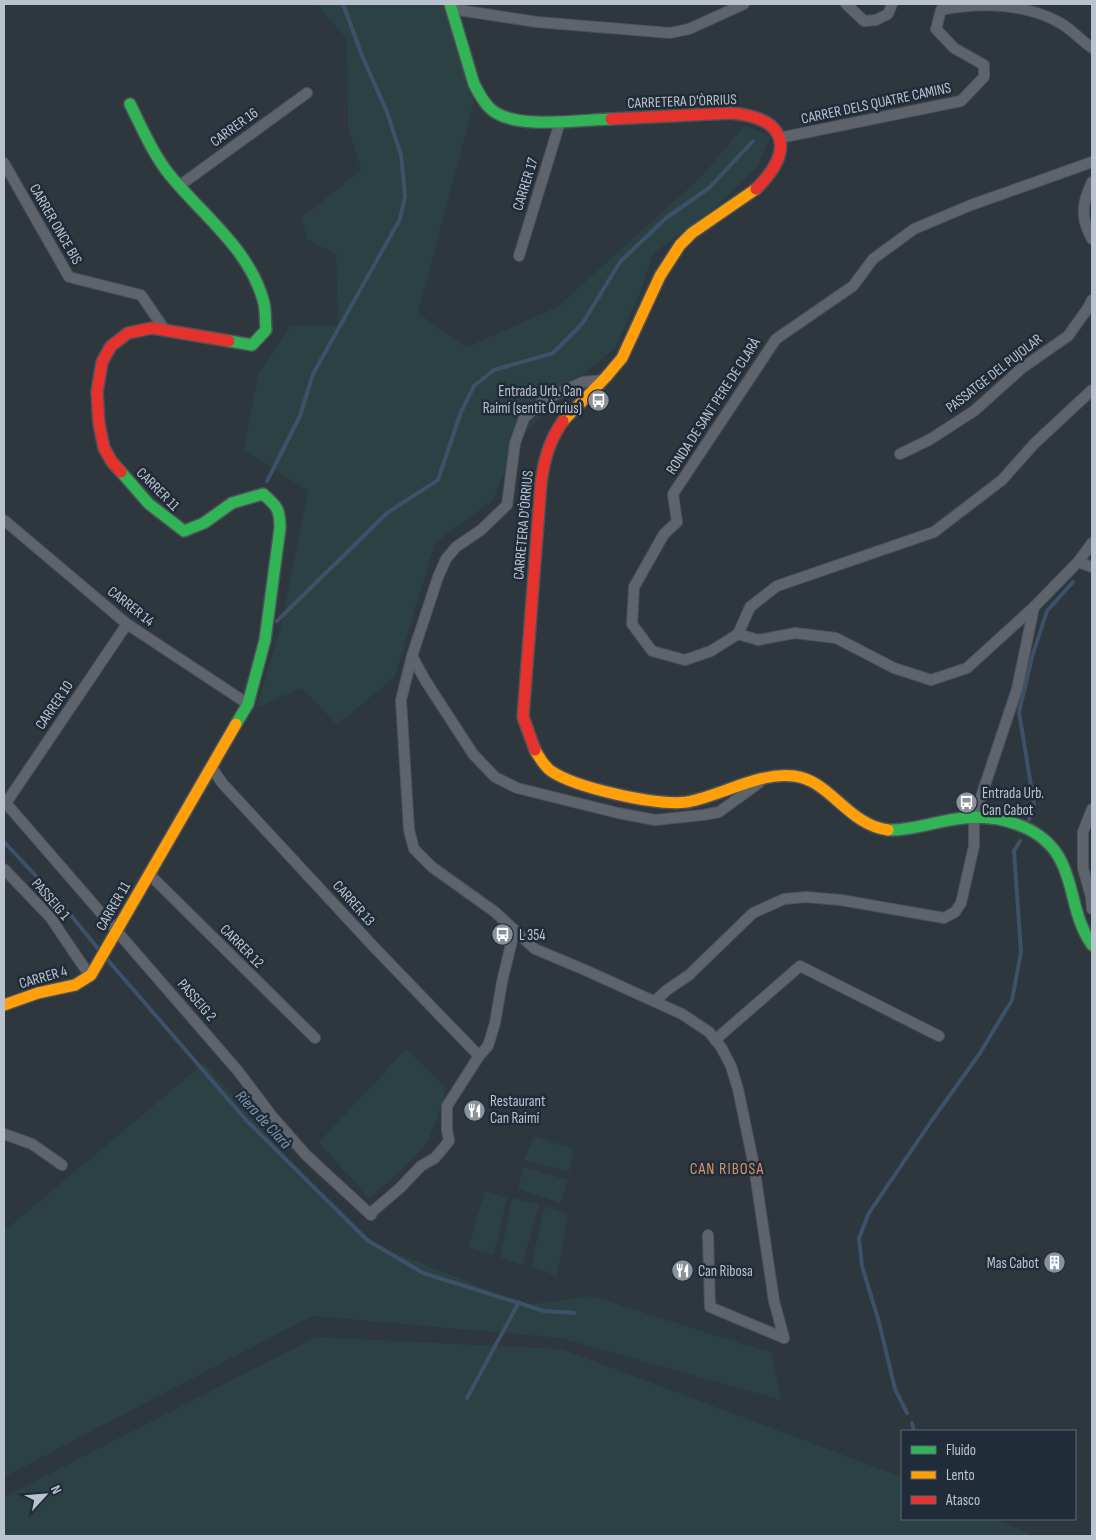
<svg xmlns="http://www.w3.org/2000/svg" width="1096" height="1540" viewBox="0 0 1096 1540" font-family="'Sofia Sans Condensed',sans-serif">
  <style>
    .green { fill: #2b4144 }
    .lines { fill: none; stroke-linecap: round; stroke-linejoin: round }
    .stream { stroke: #3d5169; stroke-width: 4 }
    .street-casing { stroke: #4d5258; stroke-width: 12 }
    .fast-casing { stroke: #4d5258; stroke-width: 14 }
    .slow-casing { stroke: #4d5258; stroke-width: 14 }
    .jam-casing { stroke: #4d5258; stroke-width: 14 }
    .street { stroke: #5f646c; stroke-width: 10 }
    .fast { stroke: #30b455; stroke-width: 11 }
    .slow { stroke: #ff9f0a; stroke-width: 11 }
    .jam { stroke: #e5322d; stroke-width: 11 }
    .labels { text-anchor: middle; stroke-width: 5; stroke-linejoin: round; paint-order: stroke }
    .street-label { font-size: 15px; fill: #bac2cd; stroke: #212c39 }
    .poi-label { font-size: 15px; fill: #bac2cd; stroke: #212c39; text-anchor: start }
    .water-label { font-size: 16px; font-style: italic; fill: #7b95af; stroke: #212c39 }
    .neighbourhood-label { font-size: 16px; letter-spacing: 1px; fill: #d6946d; stroke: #212c39 }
  </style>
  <rect width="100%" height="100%" fill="#2e363e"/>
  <g class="green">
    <path d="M 316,4 L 442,4 L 448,16 L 474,102 L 418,313 L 467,347 L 557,307 L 701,177 L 745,125 L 770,137 L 757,168 L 714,209 L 654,253 L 637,301 L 614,349 L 572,384 L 519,440 L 493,500 L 435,543 L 395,677 L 337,725 L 302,688 L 256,708 L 280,630 L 308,491 L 244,450 L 258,374 L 290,326 L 338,326 L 336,254 L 308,240 L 301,218 L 361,170 L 348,126 L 347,39 Z"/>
    <path d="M 406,1049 L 446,1087 C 441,1108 435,1133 420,1151 C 407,1167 385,1184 369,1199 L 319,1142 Z"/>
    <path d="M 204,1063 L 307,1180 L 378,1246 L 526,1305 L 591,1296 L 772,1353 L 781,1400 L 560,1338 L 312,1316 L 4,1477 L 4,1231 Z"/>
    <path d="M 534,1136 L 574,1149 L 569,1172 L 524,1160 Z"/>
    <path d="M 523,1167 L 568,1180 L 560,1203 L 518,1189 Z"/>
    <path d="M 485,1191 L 507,1198 L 494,1255 L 468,1247 Z"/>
    <path d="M 512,1198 L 539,1204 L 523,1265 L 500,1257 Z"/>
    <path d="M 544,1206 L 568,1214 L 557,1276 L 531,1267 Z"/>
    <path d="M 316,1337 L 562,1349 L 902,1477 L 902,1519 L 996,1519 L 1033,1536 L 4,1536 L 4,1497 Z"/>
  </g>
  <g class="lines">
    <g class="stream">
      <path d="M 267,481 L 300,416 L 313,374 L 400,219 L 405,196 L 401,155 L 387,112 L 363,58 L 343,4"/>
      <path d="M 277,621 L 387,513 L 438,480 L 461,412 L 474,386 L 494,370 L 553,353 L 582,324 L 620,262 L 666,218 L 709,188 L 753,141"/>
      <path d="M 1029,820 L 1034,804 L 1019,712 L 1032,657 L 1047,611 L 1073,582"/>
      <path d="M 4,842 L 56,897 L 100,951"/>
      <path d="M 106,958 L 246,1120 L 367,1240 L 423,1273 L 544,1311 L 574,1313"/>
      <path d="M 467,1398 L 519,1302"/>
      <path d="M 907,1413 L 895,1389 L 879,1322 L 862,1266 L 859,1238 L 869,1213 L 930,1123 L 980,1053 L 1012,1000 L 1021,952 L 1014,851 L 1020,841"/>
      <path d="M 912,1423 L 914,1431"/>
    </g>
    <defs>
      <g id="street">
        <path d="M 846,4 L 864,21 L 876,20 L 888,14 L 892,4"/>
        <path d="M 452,9 L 537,22 L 670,33 L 689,29 L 744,4"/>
        <path d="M 779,138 L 961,101 L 984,77 L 984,65 L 954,48 L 936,29 L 941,10 C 980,2 1027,3 1062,24 C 1073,31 1082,41 1092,48"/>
        <path d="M 1092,162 L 971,205 L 914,229 L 873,259 L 853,286 L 776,339 L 673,494 L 677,522 L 664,534 L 634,587 L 632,624 L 652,651 L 685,660 L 711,651 L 738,634 L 758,640 L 795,633 L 836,638 L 894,668 L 931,680 L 967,668 L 1034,607 L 1078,562 L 1092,543"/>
        <path d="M 4,163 L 69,277 L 141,295 L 165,330"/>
        <path d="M 1092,182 C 1082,203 1080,218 1092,239"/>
        <path d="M 179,186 L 307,93"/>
        <path d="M 519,256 L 560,122"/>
        <path d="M 604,380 L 583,382 L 544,400 L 524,418 L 515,443 L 507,505 L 481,530 L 456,547 L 446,559 L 438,577 L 412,656 L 401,700 L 409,830 L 414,849 L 432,867 L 495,912 L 535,949 L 585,970 L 682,1014 L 709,1032 L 721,1047 L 731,1066 L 738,1089 L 754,1166 L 774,1301 L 784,1338"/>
        <path d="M 900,454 L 929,440 L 974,411 L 1022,368 L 1068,336 L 1088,308 L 1092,300"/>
        <path d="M 4,520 L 127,624 L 248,704"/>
        <path d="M 1078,562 L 1092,567"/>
        <path d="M 738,634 L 750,607 L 777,586 L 934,532 L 1002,480 L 1035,443 L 1092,390"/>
        <path d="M 412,656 L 425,680 L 473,754 L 495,777 L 517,788 L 618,813 L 655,820 L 703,815 L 719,812 L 759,783"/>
        <path d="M 211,767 L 223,784 L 373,946 L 479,1056"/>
        <path d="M 4,801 L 238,1071 L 272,1116 L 306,1155 L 371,1215 L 373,1211 L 400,1188 L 421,1166 L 435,1158 L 449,1141 L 447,1130 L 447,1106 L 479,1056 L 488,1046 L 495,1023 L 502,982 L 514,932"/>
        <path d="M 6,803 L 127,624"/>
        <path d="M 1092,809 L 1083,832 L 1083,868 L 1091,897 L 1092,909"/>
        <path d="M 4,869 L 50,917 L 90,976"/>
        <path d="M 149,874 L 315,1038"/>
        <path d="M 655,1001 L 667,990 L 689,975 L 753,913 L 784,899 L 806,897 L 841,900 L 944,918 L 955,912 L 961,903 L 974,846 L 974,818 L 1017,689 L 1034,607"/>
        <path d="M 715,1040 L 800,966 L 939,1036"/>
        <path d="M 4,1134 L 32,1144 L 62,1165"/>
        <path d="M 708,1235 L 710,1307 L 784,1338"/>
      </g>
      <g id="fast">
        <path d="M 450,4 L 474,84 C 479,93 483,103 492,110 C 516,130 579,120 611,119"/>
        <path d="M 130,104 C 142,128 153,154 169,174 C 203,216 250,249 264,303 C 266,312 265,321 266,330 L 252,345 L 229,341"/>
        <path d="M 121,472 L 149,504 L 184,531 L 204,523 L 232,503 L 263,494 C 277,506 280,509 280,528 L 265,640 L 248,704 L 236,724"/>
        <path d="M 888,830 C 911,831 933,822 956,819 C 994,813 1044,824 1062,863 C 1075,891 1073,917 1092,945"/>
      </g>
      <g id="slow">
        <path d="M 563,421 L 606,377 L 622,358 L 660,276 L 680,245 L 692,233 L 756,189"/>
        <path d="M 535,750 C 539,757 544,766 551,771 C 576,788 657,806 687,802 C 722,796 757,772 794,776 C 830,780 848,825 888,830"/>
        <path d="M 4,1005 L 38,993 L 75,985 L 91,975 L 236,724"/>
      </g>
      <g id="jam">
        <path d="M 611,119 L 731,113 C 788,118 795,151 756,189"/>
        <path d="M 121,472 L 112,462 L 104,448 L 99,424 L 97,392 L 102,362 L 111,346 L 128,333 L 152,328 L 229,341"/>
        <path d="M 535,750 L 523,717 L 541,483 C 544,460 549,441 563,421"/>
      </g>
    </defs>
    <use href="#street" class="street-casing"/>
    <use href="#fast" class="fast-casing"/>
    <use href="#slow" class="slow-casing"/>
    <use href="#jam" class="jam-casing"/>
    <use href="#street" class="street"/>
    <use href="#fast" class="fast"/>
    <use href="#slow" class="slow"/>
    <use href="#jam" class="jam"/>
  </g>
  <defs>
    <symbol id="bus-disc" viewBox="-11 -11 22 22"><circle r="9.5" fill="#89919b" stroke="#212c39"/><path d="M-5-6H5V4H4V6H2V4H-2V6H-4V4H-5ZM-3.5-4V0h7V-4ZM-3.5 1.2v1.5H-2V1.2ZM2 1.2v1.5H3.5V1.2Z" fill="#fff"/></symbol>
    <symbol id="restaurant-disc" viewBox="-11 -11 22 22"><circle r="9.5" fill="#89919b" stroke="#212c39"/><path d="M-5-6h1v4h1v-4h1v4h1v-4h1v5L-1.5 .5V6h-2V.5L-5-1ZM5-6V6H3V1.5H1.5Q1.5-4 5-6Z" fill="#fff"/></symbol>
    <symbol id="building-disc" viewBox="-11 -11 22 22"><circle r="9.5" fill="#89919b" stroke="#212c39"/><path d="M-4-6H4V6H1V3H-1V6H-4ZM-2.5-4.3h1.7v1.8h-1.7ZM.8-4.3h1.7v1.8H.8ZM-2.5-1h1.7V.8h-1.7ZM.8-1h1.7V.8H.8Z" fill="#fff"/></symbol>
  </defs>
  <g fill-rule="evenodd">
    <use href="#bus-disc" x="586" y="388" width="25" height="25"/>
    <use href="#bus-disc" x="954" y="790" width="25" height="25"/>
    <use href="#bus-disc" x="490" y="922" width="25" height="25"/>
    <use href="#restaurant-disc" x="462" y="1098" width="25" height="25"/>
    <use href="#building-disc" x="1042" y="1250" width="25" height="25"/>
    <use href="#restaurant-disc" x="670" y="1258" width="25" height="25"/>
  </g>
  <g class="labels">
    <g class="street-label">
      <text transform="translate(682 101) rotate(-2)" y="5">CARRETERA D'ÒRRIUS</text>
      <text transform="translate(876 103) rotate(-12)" y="5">CARRER DELS QUATRE CAMINS</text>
      <text transform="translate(234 127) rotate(-36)" y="5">CARRER 16</text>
      <text transform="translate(525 184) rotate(-73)" y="5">CARRER 17</text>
      <text transform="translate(56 224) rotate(60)" y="5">CARRER ONCE BIS</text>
      <text transform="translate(994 373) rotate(-38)" y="5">PASSATGE DEL PUJOLAR</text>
      <text transform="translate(713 406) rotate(-57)" y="5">RONDA DE SANT PERE DE CLARÀ</text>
      <text transform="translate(158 489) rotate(45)" y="5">CARRER 11</text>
      <text transform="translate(523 525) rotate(-85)" y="5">CARRETERA D'ÒRRIUS</text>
      <text transform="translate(131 606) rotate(38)" y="5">CARRER 14</text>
      <text transform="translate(54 705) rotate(-56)" y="5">CARRER 10</text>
      <text transform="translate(51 899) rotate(49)" y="5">PASSEIG 1</text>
      <text transform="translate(354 903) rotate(48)" y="5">CARRER 13</text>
      <text transform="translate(113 906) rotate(-60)" y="5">CARRER 11</text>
      <text transform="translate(242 946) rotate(45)" y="5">CARRER 12</text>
      <text transform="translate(43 977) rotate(-16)" y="5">CARRER 4</text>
      <text transform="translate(197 1000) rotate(49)" y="5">PASSEIG 2</text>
    </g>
    <g class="poi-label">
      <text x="582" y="396" text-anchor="end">Entrada Urb. Can<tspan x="582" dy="17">Raimí (sentit Òrrius)</tspan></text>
      <text x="982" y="798">Entrada Urb.<tspan x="982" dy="17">Can Cabot</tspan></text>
      <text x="519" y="940">L 354</text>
      <text x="490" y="1106">Restaurant<tspan x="490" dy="17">Can Raimí</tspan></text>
      <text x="1039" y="1268" text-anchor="end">Mas Cabot</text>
      <text x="698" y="1276">Can Ribosa</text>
    </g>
    <g class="water-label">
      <text transform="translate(264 1119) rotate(47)" y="6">Riera de Clarà</text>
    </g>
    <g class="neighbourhood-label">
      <text x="727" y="1174">CAN RIBOSA</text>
    </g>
  </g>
  <rect width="1096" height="1540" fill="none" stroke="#bac2cd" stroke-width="10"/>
  <rect x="901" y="1430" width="175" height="90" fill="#212c39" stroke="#5e6874"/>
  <rect x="911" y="1446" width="25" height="8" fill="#30b455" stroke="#5e6874"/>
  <text x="946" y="1455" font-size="15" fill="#bac2cd">Fluido</text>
  <rect x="911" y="1471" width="25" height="8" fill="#ff9f0a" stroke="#5e6874"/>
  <text x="946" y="1480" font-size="15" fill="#bac2cd">Lento</text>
  <rect x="911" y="1496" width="25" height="8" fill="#e5322d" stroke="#5e6874"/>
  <text x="946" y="1505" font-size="15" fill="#bac2cd">Atasco</text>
  <g transform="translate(45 1495) rotate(64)" stroke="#212c39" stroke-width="4" paint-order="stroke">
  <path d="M0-4L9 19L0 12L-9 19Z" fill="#bac2cd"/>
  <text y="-8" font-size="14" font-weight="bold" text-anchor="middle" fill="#bac2cd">N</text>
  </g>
</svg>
